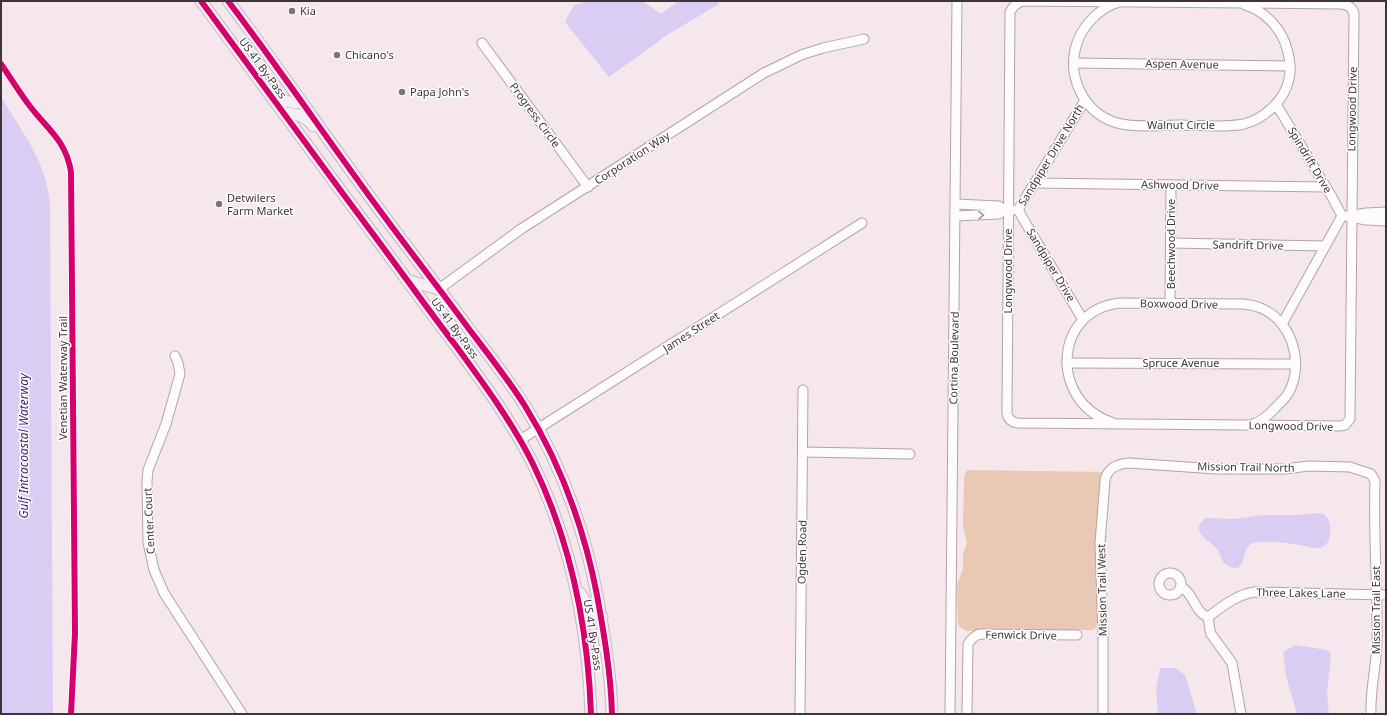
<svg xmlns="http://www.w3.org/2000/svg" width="1387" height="715" viewBox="0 0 1387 715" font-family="'Noto Sans',sans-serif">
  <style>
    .green { fill: #eac9b4 }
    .water { fill: #d9cdf4 }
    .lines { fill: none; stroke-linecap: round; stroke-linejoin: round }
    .minor-casing { stroke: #b1a4a8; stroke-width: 11 }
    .major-casing { stroke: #c7b7c2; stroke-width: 13 }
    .minor { stroke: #fefbfc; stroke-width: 9 }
    .major { stroke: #f5eef4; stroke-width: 11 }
    .cycleway-casing { stroke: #fff; stroke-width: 8 }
    .cycleway { stroke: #d6006c; stroke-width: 6 }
    .oneway { stroke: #a0989a }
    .poi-dot { fill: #807377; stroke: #fff; stroke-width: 1.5 }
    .labels { text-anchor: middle; stroke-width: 3; stroke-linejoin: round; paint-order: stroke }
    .poi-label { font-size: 11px; fill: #413438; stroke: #fff; text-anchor: start }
    .street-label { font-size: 11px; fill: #413438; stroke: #fff }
    .water-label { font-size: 12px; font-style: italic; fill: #3f197d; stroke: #fff }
  </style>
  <rect width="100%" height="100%" fill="#f6e7ec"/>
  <path class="green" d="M 967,470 L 1110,472 L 1098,626 L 1093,630 L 966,631 L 960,627 L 958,623 L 957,585 L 963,569 L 963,554 L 967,542 L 963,527 L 964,477 Z"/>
  <g class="water">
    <path d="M 588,1 L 642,1 L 661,14 L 678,1 L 717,1 L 719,4 L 667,35 L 609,77 L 565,22 L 574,5 Z"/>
    <path d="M 1,97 C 22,131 46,162 50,203 L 53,714 L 1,714 Z"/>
    <path d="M 1319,513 C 1334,514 1333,542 1323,547 C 1315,550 1306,546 1299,545 C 1289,543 1262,540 1253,543 C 1242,546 1246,569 1235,568 C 1231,568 1226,565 1224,563 C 1221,559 1220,553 1217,549 C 1212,543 1203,539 1200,532 C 1198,529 1199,526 1200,523 L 1206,518 L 1233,519 L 1264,515 L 1301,515 Z"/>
    <path d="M 1295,645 L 1327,650 L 1331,654 L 1327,694 L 1329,714 L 1297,714 L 1286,676 L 1283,652 Z"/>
    <path d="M 1160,668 L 1175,668 L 1185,675 L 1197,714 L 1158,714 L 1156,689 Z"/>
  </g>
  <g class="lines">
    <defs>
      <g id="minor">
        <path d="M 1022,1 C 1016,4 1013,6 1010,12 L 1007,413 C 1008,419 1011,422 1017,423 L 1340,426 L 1345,425 L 1350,419 L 1354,14 C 1353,8 1348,5 1342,4 L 1023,1"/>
        <path d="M 1116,3 C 1099,9 1083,25 1077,43 C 1066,75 1083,113 1117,123 C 1135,128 1161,125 1180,125 C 1200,125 1225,128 1244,124 C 1264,119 1285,100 1289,79 C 1291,70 1290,59 1287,49 C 1282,29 1265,11 1245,5"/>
        <path d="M 482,43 L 588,187"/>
        <path d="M 1074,63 L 1290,66"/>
        <path d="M 1276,104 L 1332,197 L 1342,216 L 1282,324"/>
        <path d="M 1034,183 L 1326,187"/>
        <path d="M 956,204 L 999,206 L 1004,210 L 1013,210"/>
        <path d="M 1018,210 L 1085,100"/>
        <path d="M 1018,210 L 1083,320"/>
        <path d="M 1354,215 L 1366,213 L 1386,212"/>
        <path d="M 955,216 L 999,214 L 1004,210"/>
        <path d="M 1346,216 L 1366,220 L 1386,221"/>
        <path d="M 1171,243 L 1325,246"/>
        <path d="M 439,289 L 521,229 L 764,73 L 801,55 L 823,48 L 864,39"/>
        <path d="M 1170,304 L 1171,185"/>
        <path d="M 175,356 L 178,363 L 180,374 L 166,424 L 148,470 L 147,481 L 148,542 L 154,570 L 164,593 L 242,714"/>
        <path d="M 1067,363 L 1295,364"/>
        <path d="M 1111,422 C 1049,401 1053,310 1120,303 L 1243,304 C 1248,305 1253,305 1258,307 C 1291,318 1305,362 1289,392 C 1286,398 1280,403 1275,408 C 1269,415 1262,421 1253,424"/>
        <path d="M 520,440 L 862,223"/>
        <path d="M 803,452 L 910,454"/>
        <circle cx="1170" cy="584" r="11"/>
        <path d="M 1181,587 C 1194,593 1194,612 1208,617"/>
        <path d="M 800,714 L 803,390"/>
        <path d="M 950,714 L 957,1"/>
        <path d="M 967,714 L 968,644 C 971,639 973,637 979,634 L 1077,635"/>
        <path d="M 1103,714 L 1103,636 L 1100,543 L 1105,481 C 1107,468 1117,464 1129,463 L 1216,469 L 1284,469 L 1309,466 L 1350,467 L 1371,474 L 1375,481 C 1373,535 1378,590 1377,644 C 1376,668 1370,690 1371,714"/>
        <path d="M 1241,714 L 1232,663 L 1211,634 L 1210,630 L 1208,617 C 1223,606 1236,595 1254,592 L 1386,595"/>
      </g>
      <g id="major">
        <path d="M 201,1 C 260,81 319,162 379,242 C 405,277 430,312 456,346 C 484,384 512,422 533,464 C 571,542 588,628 591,714"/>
        <path d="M 228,1 C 282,72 331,145 384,216 C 412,254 441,291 469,329 C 488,354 508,379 525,406 C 561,464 584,528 597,595 C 604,634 611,674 612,714"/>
        <path d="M 274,89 C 283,101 286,104 301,102"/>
        <path d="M 284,114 C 296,112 307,117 313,126"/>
        <path d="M 409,281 L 439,289"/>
        <path d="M 580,593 L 593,616 L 602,617"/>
      </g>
    </defs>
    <use href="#minor" class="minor-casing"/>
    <use href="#major" class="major-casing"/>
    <use href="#minor" class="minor"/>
    <use href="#major" class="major"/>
    <defs>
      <g id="cycleway">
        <path d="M 201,1 C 260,81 319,162 379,242 C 405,277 430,312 456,346 C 484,384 512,422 533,464 C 571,542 588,628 591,714"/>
        <path d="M 228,1 C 282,72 331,145 384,216 C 412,254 441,291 469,329 C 488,354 508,379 525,406 C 561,464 584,528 597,595 C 604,634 611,674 612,714"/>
        <path d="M 1,64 C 10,77 19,92 29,105 C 47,129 66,140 71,172 L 75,633 L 71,714"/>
      </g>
    </defs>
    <use href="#cycleway" class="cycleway-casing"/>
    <use href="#cycleway" class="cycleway"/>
  </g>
  <defs><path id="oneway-chevron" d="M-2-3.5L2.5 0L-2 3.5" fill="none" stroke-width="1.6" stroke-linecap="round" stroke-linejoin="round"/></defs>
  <use class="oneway" href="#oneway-chevron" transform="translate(981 215) rotate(-3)"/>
  <g class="poi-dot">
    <circle cx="292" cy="11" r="4"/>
    <circle cx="337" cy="55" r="4"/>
    <circle cx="402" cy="92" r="4"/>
    <circle cx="219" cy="204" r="4"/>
  </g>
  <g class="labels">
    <g class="poi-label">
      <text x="300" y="15">Kia</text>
      <text x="345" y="59">Chicano's</text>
      <text x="410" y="96">Papa John's</text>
      <text x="227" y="202">Detwilers<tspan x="227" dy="13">Farm Market</tspan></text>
    </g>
    <g class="street-label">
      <text transform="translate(1182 64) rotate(1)" y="4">Aspen Avenue</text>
      <text transform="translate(263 68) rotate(54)" y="4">US 41 By-Pass</text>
      <text transform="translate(1352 109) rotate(-89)" y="4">Longwood Drive</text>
      <text transform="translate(535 115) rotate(54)" y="4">Progress Circle</text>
      <text x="1181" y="129">Walnut Circle</text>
      <text transform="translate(1051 155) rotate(-59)" y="4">Sandpiper Drive North</text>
      <text transform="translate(632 158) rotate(-33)" y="4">Corporation Way</text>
      <text transform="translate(1310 160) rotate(59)" y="4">Spindrift Drive</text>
      <text transform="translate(1180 185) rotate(1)" y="4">Ashwood Drive</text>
      <text transform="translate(1171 244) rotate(-90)" y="4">Beechwood Drive</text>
      <text transform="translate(1248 245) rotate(1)" y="4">Sandrift Drive</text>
      <text transform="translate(1051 265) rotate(59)" y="4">Sandpiper Drive</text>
      <text transform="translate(1008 271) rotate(-90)" y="4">Longwood Drive</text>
      <text transform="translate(1179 304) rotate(1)" y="4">Boxwood Drive</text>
      <text transform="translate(455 328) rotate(54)" y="4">US 41 By-Pass</text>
      <text transform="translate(691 332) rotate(-33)" y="4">James Street</text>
      <text transform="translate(954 358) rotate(-89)" y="4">Cortina Boulevard</text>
      <text x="1181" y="367">Spruce Avenue</text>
      <text transform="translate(63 378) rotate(-90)" y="4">Venetian Waterway Trail</text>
      <text transform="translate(1291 426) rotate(1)" y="4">Longwood Drive</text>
      <text transform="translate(1246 467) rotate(1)" y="4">Mission Trail North</text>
      <text transform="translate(149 521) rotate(-93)" y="4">Center Court</text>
      <text transform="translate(802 552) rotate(-89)" y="4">Ogden Road</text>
      <text transform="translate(1102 590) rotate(-91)" y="4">Mission Trail West</text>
      <text transform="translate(1301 593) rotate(1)" y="4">Three Lakes Lane</text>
      <text transform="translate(1376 610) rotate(-90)" y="4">Mission Trail East</text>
      <text transform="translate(593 635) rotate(81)" y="4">US 41 By-Pass</text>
      <text transform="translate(1021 635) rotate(1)" y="4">Fenwick Drive</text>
    </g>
    <g class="water-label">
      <text transform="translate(24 446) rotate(-90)" y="4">Gulf Intracoastal Waterway</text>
    </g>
  </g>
  <rect width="1387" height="715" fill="none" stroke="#413438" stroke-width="4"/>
</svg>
